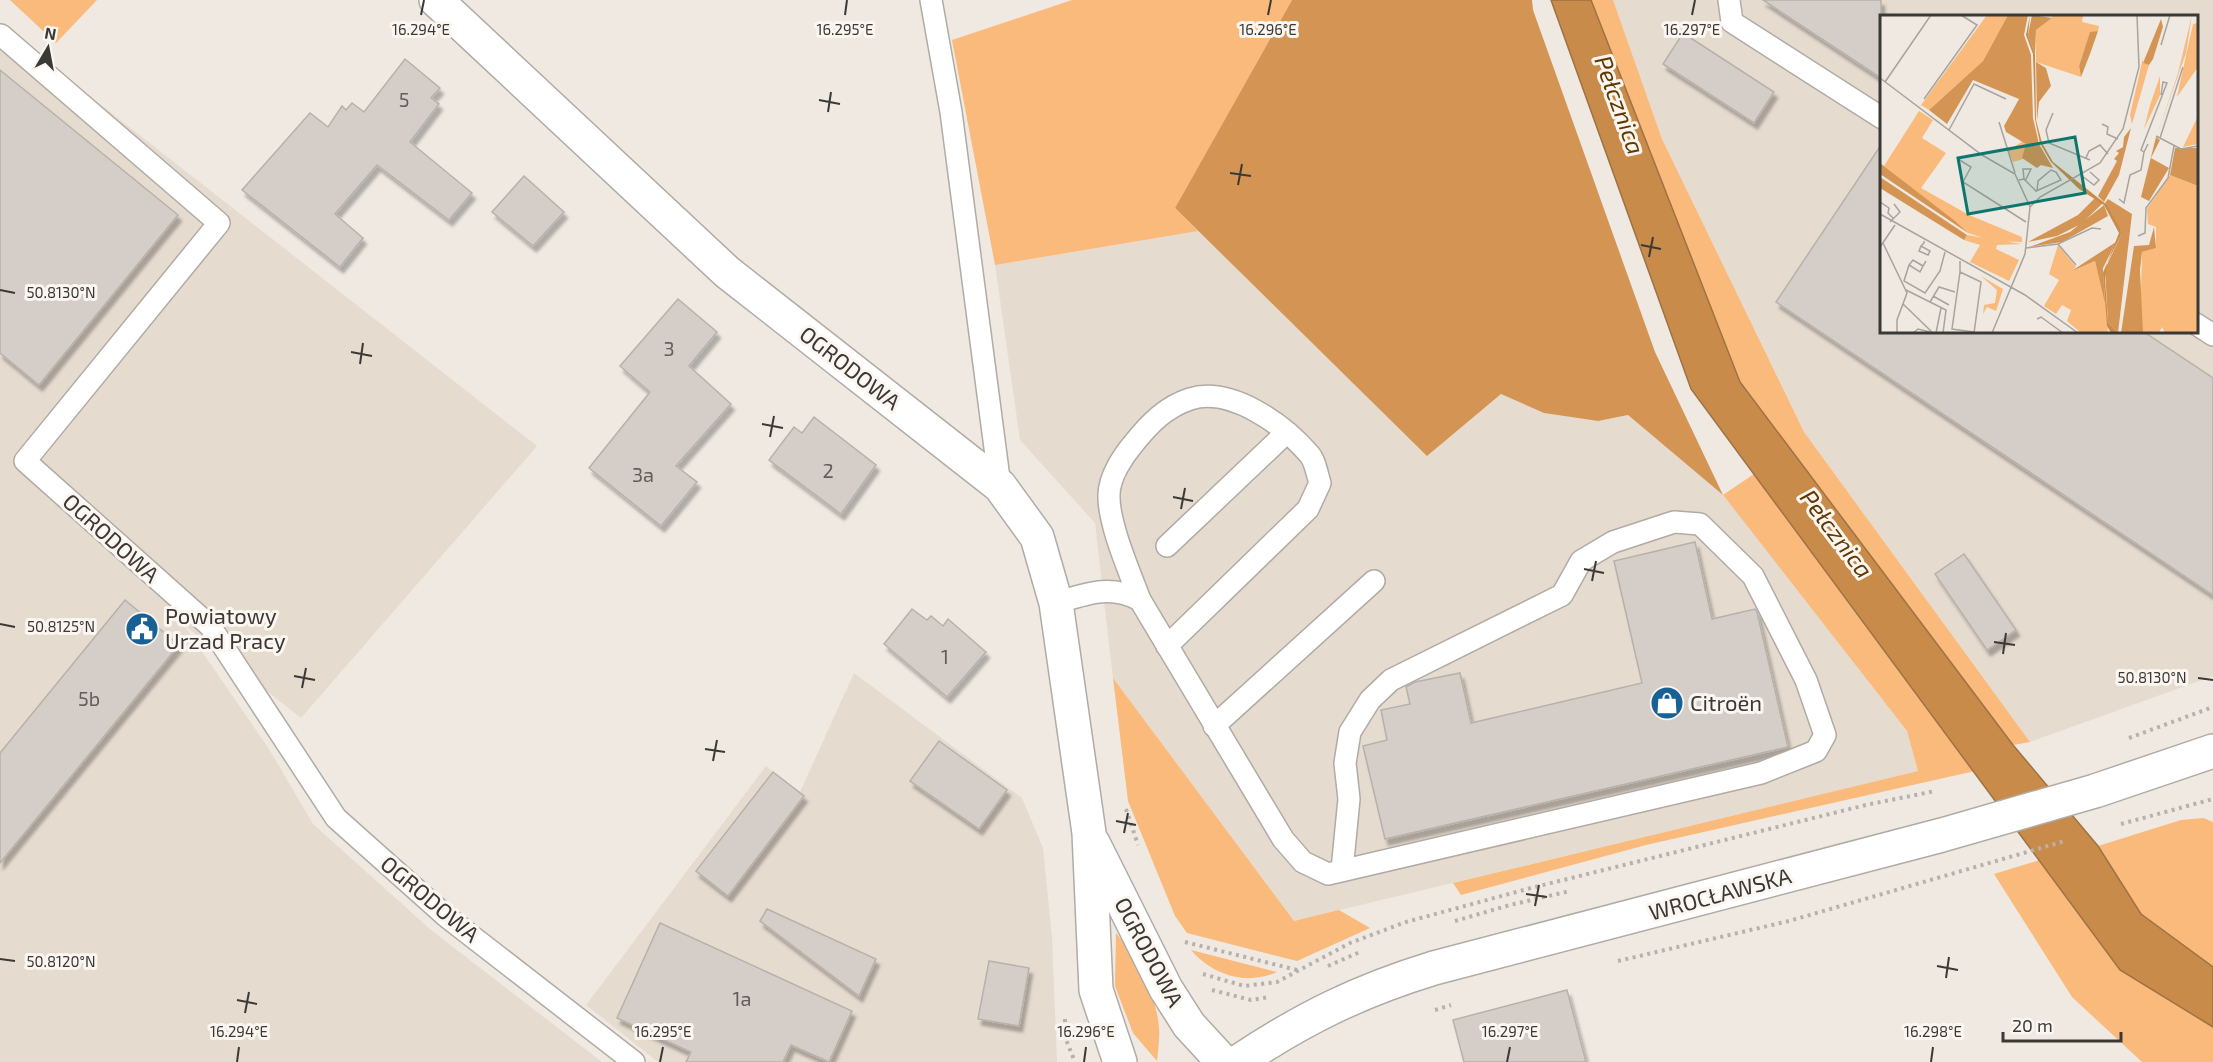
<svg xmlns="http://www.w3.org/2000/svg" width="2213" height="1062" viewBox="0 0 2213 1062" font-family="'Exo 2',sans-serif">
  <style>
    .built { fill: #e6dbcf; fill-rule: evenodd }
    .green { fill: #f9ba7b }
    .forest { fill: #d49554 }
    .water { fill: #c98b4a; stroke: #9e7244; stroke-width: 1.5 }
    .building { fill: #d5cec8; stroke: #b7b1ab; stroke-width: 1.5; filter: url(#shadow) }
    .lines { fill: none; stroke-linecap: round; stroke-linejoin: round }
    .lane-casing { stroke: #b1aba5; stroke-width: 24 }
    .street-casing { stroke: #b1aba5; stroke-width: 36 }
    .secondary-casing { stroke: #b1aba5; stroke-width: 36 }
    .path { stroke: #b6b1ac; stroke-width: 4; stroke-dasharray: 3 4.5; stroke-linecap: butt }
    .lane { stroke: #fff; stroke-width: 21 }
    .street { stroke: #fff; stroke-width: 33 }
    .secondary { stroke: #fff; stroke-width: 33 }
    .ticks { fill: none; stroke: #3b3936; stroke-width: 2 }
    .labels { text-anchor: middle; stroke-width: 6; stroke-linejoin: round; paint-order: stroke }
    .number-label { font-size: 20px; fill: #625e5a }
    .street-label { font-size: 22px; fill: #3b3936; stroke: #fcf6f0 }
    .poi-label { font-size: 22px; fill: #3b3936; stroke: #fcf6f0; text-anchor: start }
    .water-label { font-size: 24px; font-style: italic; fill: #613801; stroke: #fcf6f0 }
    .inset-road { fill: none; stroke: #a7a39d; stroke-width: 1.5 }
    .view { fill: #0f766e; fill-opacity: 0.15; stroke: #0f766e; stroke-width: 3 }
    .inset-edge { fill: none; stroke: #3b3936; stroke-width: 3 }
    .ticks-label { font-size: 15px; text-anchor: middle; fill: #3b3936; stroke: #fcf6f0; stroke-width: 6; stroke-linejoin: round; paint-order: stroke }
  </style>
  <defs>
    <filter id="shadow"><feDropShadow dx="3.5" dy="6" stdDeviation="1.5" flood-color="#0004"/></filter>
  </defs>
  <rect width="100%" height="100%" fill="#efe9e2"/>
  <g class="built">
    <path d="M 1613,0 L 2213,0 L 2213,676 L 2030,742 L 1804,432 L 1662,139 ZM 1882,16 L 2196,16 L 2196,332 L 1882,332 Z"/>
    <path d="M 0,26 L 537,446 L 301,718 L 183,624 L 269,749 L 313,824 L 431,930 L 602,1062 L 0,1062 Z"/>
    <path d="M 1198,231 L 1427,455 L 1501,394 L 1544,413 L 1598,421 L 1628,415 L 1723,495 L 1907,731 L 1918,771 L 1294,921 L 1113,678 L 1095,523 L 1020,440 L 995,265 Z"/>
    <path d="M 854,673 L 1022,798 L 1043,848 L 1052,937 L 1057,1062 L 658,1062 L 586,1005 L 766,766 L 800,792 Z"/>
  </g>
  <g class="green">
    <path d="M 10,0 L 97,0 L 56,43 Z"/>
    <path d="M 1072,0 L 1292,0 L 1175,208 L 1198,231 L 995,265 L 952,40 Z"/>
    <path d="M 1591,0 L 1613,0 L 1662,139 L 1804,432 L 2030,742 L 2013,745 L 1740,382 Z"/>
    <path d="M 1754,474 L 1975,771 L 1646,845 L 1461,895 L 1453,883 L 1918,771 L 1907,731 L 1723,495 Z"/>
    <path d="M 1113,678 L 1294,921 L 1339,910 L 1370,928 L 1297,961 L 1187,933 L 1175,916 L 1128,801 Z"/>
    <path d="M 2204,818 L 2213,822 L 2213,967 L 2141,914 L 2098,846 L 2181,820 Z"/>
    <path d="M 2040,860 L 2120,970 L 2213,1027 L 2213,1062 L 2142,1062 L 2072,997 L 1994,874 Z"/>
    <path d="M 1116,933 C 1136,957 1157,996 1159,1028 C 1160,1038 1158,1050 1157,1061 L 1133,1033 L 1115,986 Z"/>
    <path d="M 1191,950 L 1277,972 C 1247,986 1212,975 1191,950 Z"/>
  </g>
  <path class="forest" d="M 1292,0 L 1532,0 L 1533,10 L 1655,352 L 1723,495 L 1628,415 L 1598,421 L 1544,413 L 1501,394 L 1427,456 L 1175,208 Z"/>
  <path class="water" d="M 1551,0 L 1591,0 L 1740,382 L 2013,745 L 2098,846 L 2141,914 L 2213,967 L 2213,1027 L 2120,970 L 1691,389 Z"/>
  <g class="building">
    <path d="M 1763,0 L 1881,0 L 1881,78 Z"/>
    <path d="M 1683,33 L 1774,92 L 1754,123 L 1663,64 Z"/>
    <path d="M 405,59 L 440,88 L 431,98 L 439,104 L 410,142 L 472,193 L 449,220 L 377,165 L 335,214 L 363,238 L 340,267 L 242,190 L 310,113 L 328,127 L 342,106 L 346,110 L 352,103 L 364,112 Z"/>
    <path d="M 0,70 L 178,215 L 39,385 L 0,353 Z"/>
    <path d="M 1881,145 L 1881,332 L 2144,332 L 2213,378 L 2213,595 L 1776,302 Z"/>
    <path d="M 524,176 L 564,212 L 533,246 L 492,212 Z"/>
    <path d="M 678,299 L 717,332 L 689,366 L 731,404 L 676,466 L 697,482 L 661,526 L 589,468 L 650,392 L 620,366 Z"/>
    <path d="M 814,417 L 876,465 L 841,514 L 769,460 L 794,427 L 802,433 Z"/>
    <path d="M 1695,542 L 1712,619 L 1755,609 L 1757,612 L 1788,747 L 1385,839 L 1363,746 L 1387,740 L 1381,710 L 1410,704 L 1406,687 L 1415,682 L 1460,673 L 1471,723 L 1642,683 L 1614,561 Z"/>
    <path d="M 1964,554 L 2016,630 L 1987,650 L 1935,574 Z"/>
    <path d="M 125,600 L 179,645 L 0,863 L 0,753 Z"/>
    <path d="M 912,609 L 927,620 L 931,616 L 943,626 L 948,619 L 986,652 L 947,697 L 884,644 Z"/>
    <path d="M 939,741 L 1007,790 L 979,829 L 910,781 Z"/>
    <path d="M 773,772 L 804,796 L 728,896 L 696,871 Z"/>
    <path d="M 767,909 L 876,959 L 859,996 L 760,921 Z"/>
    <path d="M 660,923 L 852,1011 L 829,1062 L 791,1045 L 783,1062 L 686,1062 L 691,1052 L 617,1018 Z"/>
    <path d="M 989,961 L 1029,968 L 1019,1026 L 978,1019 Z"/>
    <path d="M 1567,990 L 1586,1062 L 1464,1062 L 1453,1020 Z"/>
  </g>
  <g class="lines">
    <defs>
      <g id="lane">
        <path d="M 931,0 L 951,112 L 1000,486"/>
        <path d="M 1729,0 L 1732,22 L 1882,118"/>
        <path d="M 1,35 L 219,223 L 25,461 L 210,626 L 336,818 L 447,917 L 634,1062"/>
        <path d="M 2196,324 L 2213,335"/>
        <path d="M 1167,546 L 1286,433"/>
        <path d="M 1140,600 C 1130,573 1108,523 1109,495 C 1109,477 1123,456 1134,443 C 1150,423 1166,407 1190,399 C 1231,386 1284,425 1309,454 C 1315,460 1317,474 1320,483 L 1308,509 L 1167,646"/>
        <path d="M 1056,603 C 1086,594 1110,584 1140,600 L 1283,839 L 1303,862 L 1328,874 L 1761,773 L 1816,751 L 1825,735 L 1806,680 L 1753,576 L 1700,524 L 1674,522 L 1613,542 L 1581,561 L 1562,595 L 1391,680 L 1370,700 L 1350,732 L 1345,763 L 1349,799 L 1342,870"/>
        <path d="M 1214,726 L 1374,581"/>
      </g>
      <g id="street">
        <path d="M 436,0 L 727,272 L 1000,486 L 1037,537 L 1056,603 L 1089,833 L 1096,990 L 1120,1062"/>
        <path d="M 1093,843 L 1166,989 L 1189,1025 L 1223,1062"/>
      </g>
      <path id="secondary" d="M 1238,1062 C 1304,1018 1359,991 1434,968 L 1942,835 L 2095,791 L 2213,751"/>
    </defs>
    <use href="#lane" class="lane-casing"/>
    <use href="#street" class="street-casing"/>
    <use href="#secondary" class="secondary-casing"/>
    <g class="path">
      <path d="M 2129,738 L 2213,707"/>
      <path d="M 1126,809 L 1138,845"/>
      <path d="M 2121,824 L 2213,799"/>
      <path d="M 1455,921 L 1510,905 L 1570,891"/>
      <path d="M 1185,942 L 1297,970"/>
      <path d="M 1618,961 L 1789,921 L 2065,841"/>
      <path d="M 1328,966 L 1360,952"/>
      <path d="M 1203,974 L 1244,986 L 1277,982 L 1350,943 L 1406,922 L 1531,888 L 1866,805 L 1935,791"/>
      <path d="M 1212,990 L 1251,1000 L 1269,997"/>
      <path d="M 1435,1010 L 1451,1005"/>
      <path d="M 1065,1019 L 1065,1037 L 1075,1062"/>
    </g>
    <use href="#lane" class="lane"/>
    <use href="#street" class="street"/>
    <use href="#secondary" class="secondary"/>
  </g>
  <path class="ticks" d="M 421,15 L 424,0M 845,15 L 847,0M 1268,15 L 1271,0M 1692,15 L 1695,0M 819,100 L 840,104M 828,112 L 831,92M 1230,173 L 1251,176M 1238,185 L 1242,164M 1641,245 L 1661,249M 1649,257 L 1653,237M 0,290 L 15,293M 351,352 L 372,356M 360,364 L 363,343M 762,424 L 783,428M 770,437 L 774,416M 1173,497 L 1193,501M 1181,509 L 1185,488M 1584,569 L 1604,573M 1592,581 L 1596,561M 0,624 L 15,627M 1994,642 L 2015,645M 2003,654 L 2006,633M 294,676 L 315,680M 2198,678 L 2213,680M 302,688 L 306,668M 705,749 L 725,752M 713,761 L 717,740M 1116,821 L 1136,825M 1124,833 L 1128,813M 1526,894 L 1547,897M 1535,906 L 1539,885M 0,959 L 15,961M 1937,966 L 1958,970M 1946,978 L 1949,957M 237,1000 L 257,1004M 245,1013 L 249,992M 237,1062 L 239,1047M 660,1062 L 663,1047M 1084,1062 L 1086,1047M 1507,1062 L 1510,1047M 1931,1062 L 1933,1047"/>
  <defs>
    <symbol id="civic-disc" viewBox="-11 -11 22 22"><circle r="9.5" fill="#186194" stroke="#fcf6f0"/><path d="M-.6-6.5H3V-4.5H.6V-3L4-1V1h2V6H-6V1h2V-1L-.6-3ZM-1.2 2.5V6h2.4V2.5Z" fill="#fff"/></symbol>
    <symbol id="shop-disc" viewBox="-11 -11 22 22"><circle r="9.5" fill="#186194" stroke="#fcf6f0"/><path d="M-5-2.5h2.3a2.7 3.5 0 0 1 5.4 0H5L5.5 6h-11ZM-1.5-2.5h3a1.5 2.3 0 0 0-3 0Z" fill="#fff"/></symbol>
  </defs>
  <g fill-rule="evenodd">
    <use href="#civic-disc" x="123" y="610" width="38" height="38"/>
    <use href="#shop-disc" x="1648" y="684" width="38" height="38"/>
  </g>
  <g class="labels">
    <g class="number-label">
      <text x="404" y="107">5</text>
      <text x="669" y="356">3</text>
      <text x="828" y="478">2</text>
      <text x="643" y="482">3a</text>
      <text x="945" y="664">1</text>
      <text x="89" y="706">5b</text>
      <text x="742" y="1006">1a</text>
    </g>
    <g class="street-label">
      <text transform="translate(850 368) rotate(38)" y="8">OGRODOWA</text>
      <text transform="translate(111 538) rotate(42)" y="8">OGRODOWA</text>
      <text transform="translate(1720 894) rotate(-15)" y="8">WROCŁAWSKA</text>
      <text transform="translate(430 899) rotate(40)" y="8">OGRODOWA</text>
      <text transform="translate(1149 952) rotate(62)" y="8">OGRODOWA</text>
    </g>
    <g class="poi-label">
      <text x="165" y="624">Powiatowy<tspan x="165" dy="25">Urzad Pracy</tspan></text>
      <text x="1690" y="711">Citroën</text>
    </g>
    <g class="water-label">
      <text transform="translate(1619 105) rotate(70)" y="8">Pełcznica</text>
      <text transform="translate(1836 534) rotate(53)" y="8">Pełcznica</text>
    </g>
  </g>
  <g transform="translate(1880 15)">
    <rect width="318" height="318" fill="#efe9e2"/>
    <path d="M 107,0 L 128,0 L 103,46 L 49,95 L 41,90 ZM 171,0 L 203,0 L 202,7 L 219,11 L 218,16 L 210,18 L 199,51 L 201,62 L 156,47 L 156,15 L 172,3 ZM 312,0 L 306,38 L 277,120 L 298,58 ZM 318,8 L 318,52 L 297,82 L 313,9 ZM 263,43 L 263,48 L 269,50 L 252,109 L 250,100 ZM 280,61 L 280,80 L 264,114 L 270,90 ZM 39,96 L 53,105 L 42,123 L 66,138 L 41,173 L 89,200 L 142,222 L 142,227 L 114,226 L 88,218 L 4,151 ZM 317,103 L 318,129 L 303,132 ZM 143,126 L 146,129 L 143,144 L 133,147 L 128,136 ZM 290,160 L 318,171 L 318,318 L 285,318 L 282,312 L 279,318 L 263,318 L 260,312 L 262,237 L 276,233 L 276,212 L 268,209 L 267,194 ZM 87,220 L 142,229 L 117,230 L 116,234 L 139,245 L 129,266 L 90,247 L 100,230 L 84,225 ZM 178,230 L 196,252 L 190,257 L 215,246 L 226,287 L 228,318 L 201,318 L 187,306 L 191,295 L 182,290 L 176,299 L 164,291 L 179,265 L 169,259 ZM 101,261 L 123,274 L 116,296 L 107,292 L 103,299 L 104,290 L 115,288 L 117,275 Z" fill="#f9ba7b"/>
    <path d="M 128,0 L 148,0 L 144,20 L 151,40 L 153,103 L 159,129 L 173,153 L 161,150 L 157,153 L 142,143 L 146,129 L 126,117 L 124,111 L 139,84 L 93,65 L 67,109 L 49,95 L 103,46 ZM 152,0 L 172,3 L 156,15 L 155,39 L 148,20 ZM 281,4 L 283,12 L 273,44 L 269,50 L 263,48 ZM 218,16 L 210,39 L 201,62 L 199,51 L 210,17 ZM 156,47 L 166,53 L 171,71 L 159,87 L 157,106 ZM 251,113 L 239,160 L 224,187 L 218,181 L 237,146 L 234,144 L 239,138 L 236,136 L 243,132 L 244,122 ZM 276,122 L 280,125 L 271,143 L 289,153 L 269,186 L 261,182 ZM 295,133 L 318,133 L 318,171 L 290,160 ZM 0,148 L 75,206 L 88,218 L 0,159 ZM 0,162 L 87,220 L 84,225 L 0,173 ZM 215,183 L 223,188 L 201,209 L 177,221 L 148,227 L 198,200 ZM 228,184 L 252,199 L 238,318 L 228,307 L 225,254 L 241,220 L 225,188 ZM 224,190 L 228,201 L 182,227 L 149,232 L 190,217 ZM 274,212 L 276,233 L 262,237 L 260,255 L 263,318 L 241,318 L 254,231 L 269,230 ZM 236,227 L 223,253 L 225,288 L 215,246 L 190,257 Z" fill="#d49554"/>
    <path d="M 150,0 L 148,20 L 155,39 L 156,105 L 162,128 L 173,147 L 227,190 L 240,214 L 241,220 L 227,248 L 225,264 L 228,307 L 238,318 L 231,318 L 227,311 L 223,258 L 239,218 L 224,190 L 199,174 L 171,147 L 160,128 L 155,104 L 153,39 L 146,20 Z" fill="#c98b4a"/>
    <path class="inset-road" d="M 281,30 L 290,0M 0,63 L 102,140 L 135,159 L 150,192M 5,67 L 51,0M 44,84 L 97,10 L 81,0M 173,98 L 166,115 L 169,128 L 210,145M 119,107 L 135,158M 222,109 L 228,112 L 227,119 L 238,124M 69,115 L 94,69 L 126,84M 276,121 L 301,134 L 318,131M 280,123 L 303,52M 268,129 L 264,137 L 261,135 L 287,68 L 283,67 L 281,80M 206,143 L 209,136 L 220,130 L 228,139M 78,144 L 91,152 L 83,167 L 146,207M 202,161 L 214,170 L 219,165 L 210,157M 144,164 L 143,154 L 151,154 L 145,166M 139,165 L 144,164 L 156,176 L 181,165 L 176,157 L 171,155 L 158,166 L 157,176M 239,184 L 244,188 L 250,160 L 261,155 L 264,137M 0,187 L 9,193 L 8,198 L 13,203M 0,199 L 145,280 L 198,318M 10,207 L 20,197 L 14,189M 258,221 L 265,218 L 266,193 L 288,163 L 294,131M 3,228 L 27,278 L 17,305 L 17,318M 178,229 L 196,250M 41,231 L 50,236 L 48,240 L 39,236 L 41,231 L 44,228 L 44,226M 0,232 L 15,210M 146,233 L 178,229 L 212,213 L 221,214M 80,246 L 80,257 L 101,267 L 94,318M 29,250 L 24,266 L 45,278 L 60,256 L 65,237M 43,251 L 33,245 L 29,250 L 40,257 L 43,251 L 46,246M 80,257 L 72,314 L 94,317M 26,275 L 66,295 L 63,318M 53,281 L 69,290M 50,287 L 59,272 L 75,277M 23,289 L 52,317M 157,304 L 161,302 L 183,318M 33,318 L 38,314 L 50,317M 56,318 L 61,293M 112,318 L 145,239 L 150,192 L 160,182 L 220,148 L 243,114 L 259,52 L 257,0"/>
    <path class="view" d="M 195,122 L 205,178 L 88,199 L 78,143 Z"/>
    <rect width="318" height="318" class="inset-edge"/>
  </g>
  <g class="ticks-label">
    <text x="421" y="35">16.294°E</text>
    <text x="845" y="35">16.295°E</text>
    <text x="1268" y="35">16.296°E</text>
    <text x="1692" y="35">16.297°E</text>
    <text x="61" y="298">50.8130°N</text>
    <text x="61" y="632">50.8125°N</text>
    <text x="2152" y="683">50.8130°N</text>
    <text x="61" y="967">50.8120°N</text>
    <text x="239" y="1037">16.294°E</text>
    <text x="663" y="1037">16.295°E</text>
    <text x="1086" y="1037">16.296°E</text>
    <text x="1510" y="1037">16.297°E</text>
    <text x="1933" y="1037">16.298°E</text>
  </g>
  <g transform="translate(48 48) rotate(10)" stroke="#fcf6f0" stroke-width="4.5" paint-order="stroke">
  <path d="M0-4.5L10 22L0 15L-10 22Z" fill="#3b3936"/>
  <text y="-9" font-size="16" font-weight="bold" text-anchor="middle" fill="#3b3936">N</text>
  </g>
  <path d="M2003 1032v9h118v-9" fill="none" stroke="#3b3936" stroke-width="3"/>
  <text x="2012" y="1032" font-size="18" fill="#3b3936" stroke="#fcf6f0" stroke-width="4.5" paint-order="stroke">20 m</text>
</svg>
